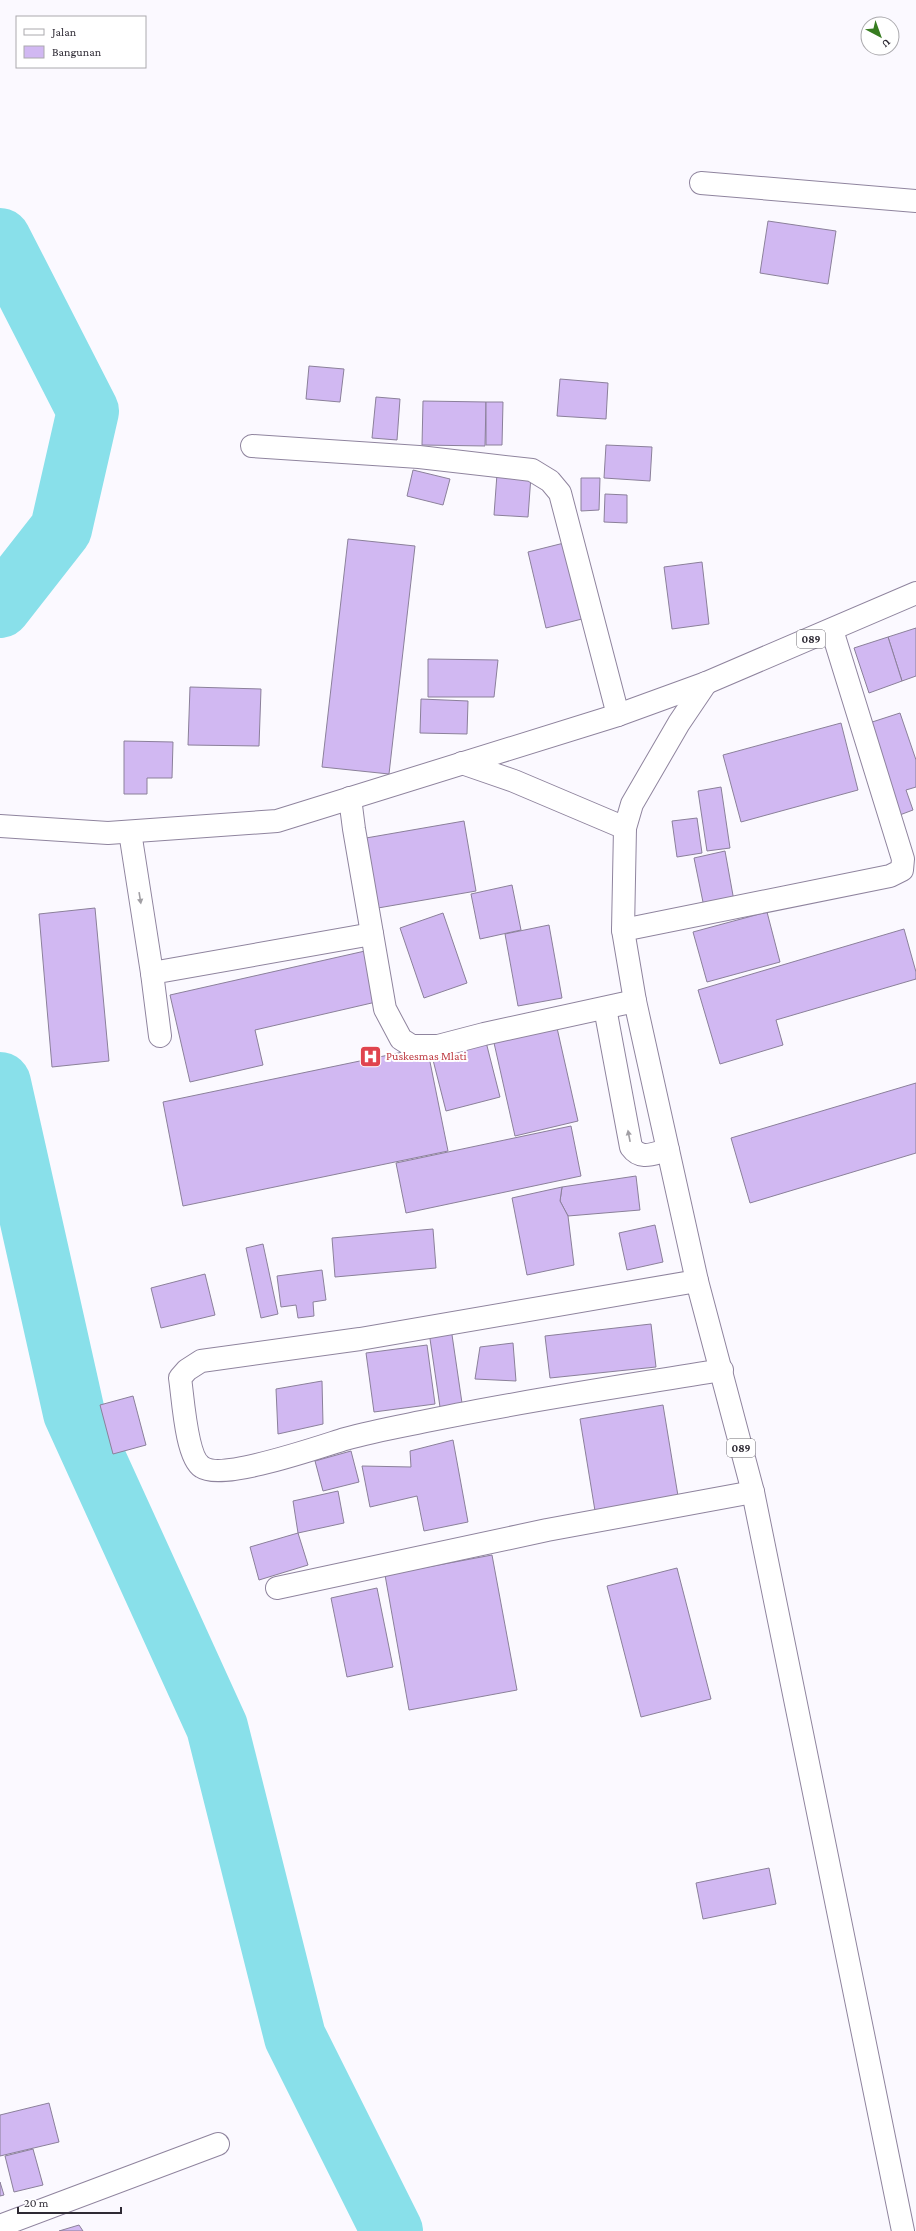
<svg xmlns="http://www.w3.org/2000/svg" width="916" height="2231" viewBox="0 0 916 2231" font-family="'Crimson Pro',serif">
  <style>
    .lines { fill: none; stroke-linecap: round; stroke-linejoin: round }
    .river { stroke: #89e0ea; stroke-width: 62 }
    .building { fill: #d1b8f2; stroke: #8b809a }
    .minor-casing { stroke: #8f849e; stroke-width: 24 }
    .major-casing { stroke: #8f849e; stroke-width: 24 }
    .minor { stroke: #fff; stroke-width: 22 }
    .major { stroke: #fff; stroke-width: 22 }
    .oneway { fill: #a19fa4 }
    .labels { text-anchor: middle; stroke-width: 4; stroke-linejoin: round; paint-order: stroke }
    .shield { fill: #fff; stroke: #6d6a71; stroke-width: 1 }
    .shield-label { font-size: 11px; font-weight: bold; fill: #2e2a34 }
    .health-label { font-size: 12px; fill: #be3a42; stroke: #fff; text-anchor: start }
  </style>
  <rect width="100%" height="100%" fill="#fbf9ff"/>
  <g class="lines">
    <g class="river">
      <path d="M 0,239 L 88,411 L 61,529 L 0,607"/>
      <path d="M 0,1083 L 74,1413 L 217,1727 L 295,2037 L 392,2231"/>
    </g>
  </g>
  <g class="building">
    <path d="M 768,221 L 836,231 L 828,284 L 760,273 Z"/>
    <path d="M 309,366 L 344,369 L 340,402 L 306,399 Z"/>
    <path d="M 560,379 L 608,383 L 606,419 L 557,416 Z"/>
    <path d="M 376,397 L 400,399 L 397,440 L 372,438 Z"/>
    <path d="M 423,401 L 486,402 L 485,446 L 422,445 Z"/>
    <path d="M 486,402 L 503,402 L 502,445 L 486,445 Z"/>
    <path d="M 606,445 L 652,447 L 650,481 L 604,478 Z"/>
    <path d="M 413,470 L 450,479 L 443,505 L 407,496 Z"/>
    <path d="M 497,474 L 531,476 L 528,517 L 494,515 Z"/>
    <path d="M 581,478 L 600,478 L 599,510 L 581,511 Z"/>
    <path d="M 605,494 L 627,495 L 627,523 L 604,522 Z"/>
    <path d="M 348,539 L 415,546 L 389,774 L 322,767 Z"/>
    <path d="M 568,542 L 586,618 L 546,628 L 528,552 Z"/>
    <path d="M 702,562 L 709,624 L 672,629 L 664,567 Z"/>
    <path d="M 916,628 L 916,676 L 902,681 L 888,637 Z"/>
    <path d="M 888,637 L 902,681 L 869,693 L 854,648 Z"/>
    <path d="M 428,659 L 498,660 L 494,697 L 428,697 Z"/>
    <path d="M 190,687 L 261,689 L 259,746 L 188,745 Z"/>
    <path d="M 421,699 L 468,701 L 467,734 L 420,733 Z"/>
    <path d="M 900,713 L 916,760 L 916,787 L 906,790 L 913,810 L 897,816 L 866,724 Z"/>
    <path d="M 841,723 L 858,790 L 741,822 L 723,755 Z"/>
    <path d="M 124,741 L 173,742 L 172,778 L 147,778 L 147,794 L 124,794 Z"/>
    <path d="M 721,787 L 730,848 L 707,851 L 698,791 Z"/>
    <path d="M 697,818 L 702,853 L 677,857 L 672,821 Z"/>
    <path d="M 464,821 L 476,891 L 378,908 L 366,838 Z"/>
    <path d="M 725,851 L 734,901 L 704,907 L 694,858 Z"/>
    <path d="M 512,885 L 521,930 L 480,939 L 471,894 Z"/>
    <path d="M 95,908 L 109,1061 L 52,1067 L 39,914 Z"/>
    <path d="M 767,912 L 780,962 L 707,982 L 693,932 Z"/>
    <path d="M 443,913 L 467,983 L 424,998 L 400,928 Z"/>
    <path d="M 549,925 L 562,998 L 518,1006 L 505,934 Z"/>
    <path d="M 904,929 L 916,972 L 916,979 L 776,1020 L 783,1045 L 720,1064 L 698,990 Z"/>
    <path d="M 365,951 L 376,1002 L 255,1030 L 263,1065 L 190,1082 L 170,995 Z"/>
    <path d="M 555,1019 L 578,1121 L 515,1136 L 492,1034 Z"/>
    <path d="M 486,1042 L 500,1097 L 446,1111 L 432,1056 Z"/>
    <path d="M 427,1047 L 448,1151 L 183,1206 L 163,1102 Z"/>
    <path d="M 916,1083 L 916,1153 L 750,1203 L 731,1138 Z"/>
    <path d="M 571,1126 L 581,1176 L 406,1213 L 396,1163 Z"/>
    <path d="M 636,1176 L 640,1210 L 568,1216 L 560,1201 L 562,1187 Z"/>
    <path d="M 562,1187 L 560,1201 L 568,1216 L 574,1265 L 527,1275 L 512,1198 Z"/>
    <path d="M 655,1225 L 663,1262 L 627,1270 L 619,1233 Z"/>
    <path d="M 433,1229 L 436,1268 L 335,1277 L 332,1238 Z"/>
    <path d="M 263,1244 L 278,1314 L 261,1318 L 246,1248 Z"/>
    <path d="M 322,1270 L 326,1300 L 313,1302 L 314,1316 L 298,1318 L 296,1305 L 281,1307 L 277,1276 Z"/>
    <path d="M 205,1274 L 215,1315 L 161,1328 L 151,1288 Z"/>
    <path d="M 651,1324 L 656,1367 L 550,1378 L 545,1336 Z"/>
    <path d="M 451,1328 L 462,1403 L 440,1407 L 429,1332 Z"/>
    <path d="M 513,1343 L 516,1381 L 475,1379 L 480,1347 Z"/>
    <path d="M 427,1345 L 435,1404 L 374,1412 L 366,1353 Z"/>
    <path d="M 322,1381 L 323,1424 L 278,1434 L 276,1389 Z"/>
    <path d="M 133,1396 L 146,1445 L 113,1454 L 100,1405 Z"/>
    <path d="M 663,1405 L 679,1502 L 596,1517 L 580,1419 Z"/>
    <path d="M 453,1440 L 468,1522 L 424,1531 L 417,1496 L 370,1507 L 362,1466 L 411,1467 L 410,1451 Z"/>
    <path d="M 351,1451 L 359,1482 L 323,1491 L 315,1461 Z"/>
    <path d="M 338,1491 L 344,1523 L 298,1533 L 293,1501 Z"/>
    <path d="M 298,1533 L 308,1565 L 259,1580 L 250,1547 Z"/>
    <path d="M 492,1555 L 517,1690 L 409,1710 L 385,1575 Z"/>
    <path d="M 677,1568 L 711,1699 L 641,1717 L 607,1586 Z"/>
    <path d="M 377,1588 L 393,1667 L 347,1677 L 331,1598 Z"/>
    <path d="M 769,1868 L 776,1904 L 703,1919 L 696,1883 Z"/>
    <path d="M 49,2103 L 59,2142 L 0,2156 L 0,2115 Z"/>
    <path d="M 33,2149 L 43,2185 L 14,2192 L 5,2156 Z"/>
    <path d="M 0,2182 L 4,2195 L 0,2196 Z"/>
    <path d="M 79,2225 L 83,2231 L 59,2231 Z"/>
  </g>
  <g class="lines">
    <defs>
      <g id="minor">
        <path d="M 701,183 L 916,201"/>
        <path d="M 252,446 L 419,457 L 532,470 L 550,481 L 560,493 L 618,715"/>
        <path d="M 350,798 L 354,829 L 385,1009 L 401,1039 L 412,1046 L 438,1046 L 484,1034 L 635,1001"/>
        <path d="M 130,832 L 152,973"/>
        <path d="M 623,930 L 890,876 L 902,870 L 903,859 L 832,630"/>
        <path d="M 605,1008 L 631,1147 C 641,1161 654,1153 668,1150"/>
        <path d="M 160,1036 L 152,973 L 372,934"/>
        <path d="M 697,1281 L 360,1339 L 201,1361 L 187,1370 L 180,1378 C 183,1397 186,1457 202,1467 C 222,1481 319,1447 345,1439 C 373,1431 402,1426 431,1420 C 527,1400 625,1386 722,1370"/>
        <path d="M 277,1588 L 547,1530 L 753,1492"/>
        <path d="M 5,2224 L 218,2144"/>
      </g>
      <g id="major">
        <path d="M 706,683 L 679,723 L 632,804 L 625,828 L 623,930 L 635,1001 L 697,1281 L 753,1492 L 903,2231"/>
        <path d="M 462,763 L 514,781 L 625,828"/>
        <path d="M 0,826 L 108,833 L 277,821 L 618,715 L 706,683 L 916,593"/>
      </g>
    </defs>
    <use href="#minor" class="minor-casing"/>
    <use href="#major" class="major-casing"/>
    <use href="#minor" class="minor"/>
    <use href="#major" class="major"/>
  </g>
  <defs><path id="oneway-solid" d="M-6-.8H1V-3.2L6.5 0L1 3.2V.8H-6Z"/></defs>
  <g class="oneway">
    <use href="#oneway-solid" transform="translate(140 898) rotate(81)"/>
    <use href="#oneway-solid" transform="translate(629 1136) rotate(-101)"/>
  </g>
  <defs>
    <symbol id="hospital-square" viewBox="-11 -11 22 22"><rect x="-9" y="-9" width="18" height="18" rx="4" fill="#e0444e" stroke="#fff"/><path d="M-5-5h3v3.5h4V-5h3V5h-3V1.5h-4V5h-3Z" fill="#fff"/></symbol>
  </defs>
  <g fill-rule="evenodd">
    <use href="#hospital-square" x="358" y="1044" width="25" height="25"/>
  </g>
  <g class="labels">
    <g class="shield">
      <rect x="797" y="630" width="28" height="18" rx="3"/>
      <rect x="727" y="1439" width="28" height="18" rx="3"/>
    </g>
    <g class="shield-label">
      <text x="811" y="643">089</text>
      <text x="741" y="1452">089</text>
    </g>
    <g class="health-label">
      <text x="386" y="1060">Puskesmas Mlati</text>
    </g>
  </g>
  <rect x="16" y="16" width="130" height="52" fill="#ffffff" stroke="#abaaae"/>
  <rect x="24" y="29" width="20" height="6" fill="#ffffff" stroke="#abaaae"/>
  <text x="52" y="36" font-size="12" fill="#2e2a34">Jalan</text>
  <rect x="24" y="46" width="20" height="12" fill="#d1b8f2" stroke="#abaaae"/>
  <text x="52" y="56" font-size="12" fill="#2e2a34">Bangunan</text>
  <g transform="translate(880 36) rotate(139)"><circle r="19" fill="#ffffff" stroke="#abaaae"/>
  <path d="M0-3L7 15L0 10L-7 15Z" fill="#377c20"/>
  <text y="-6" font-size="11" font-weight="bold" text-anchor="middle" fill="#2e2a34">U</text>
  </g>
  <path d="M18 2207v6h103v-6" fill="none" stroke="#2e2a34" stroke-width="2"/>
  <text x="24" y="2207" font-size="12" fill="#2e2a34" stroke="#ffffff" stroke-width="3" paint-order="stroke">20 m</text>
</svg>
